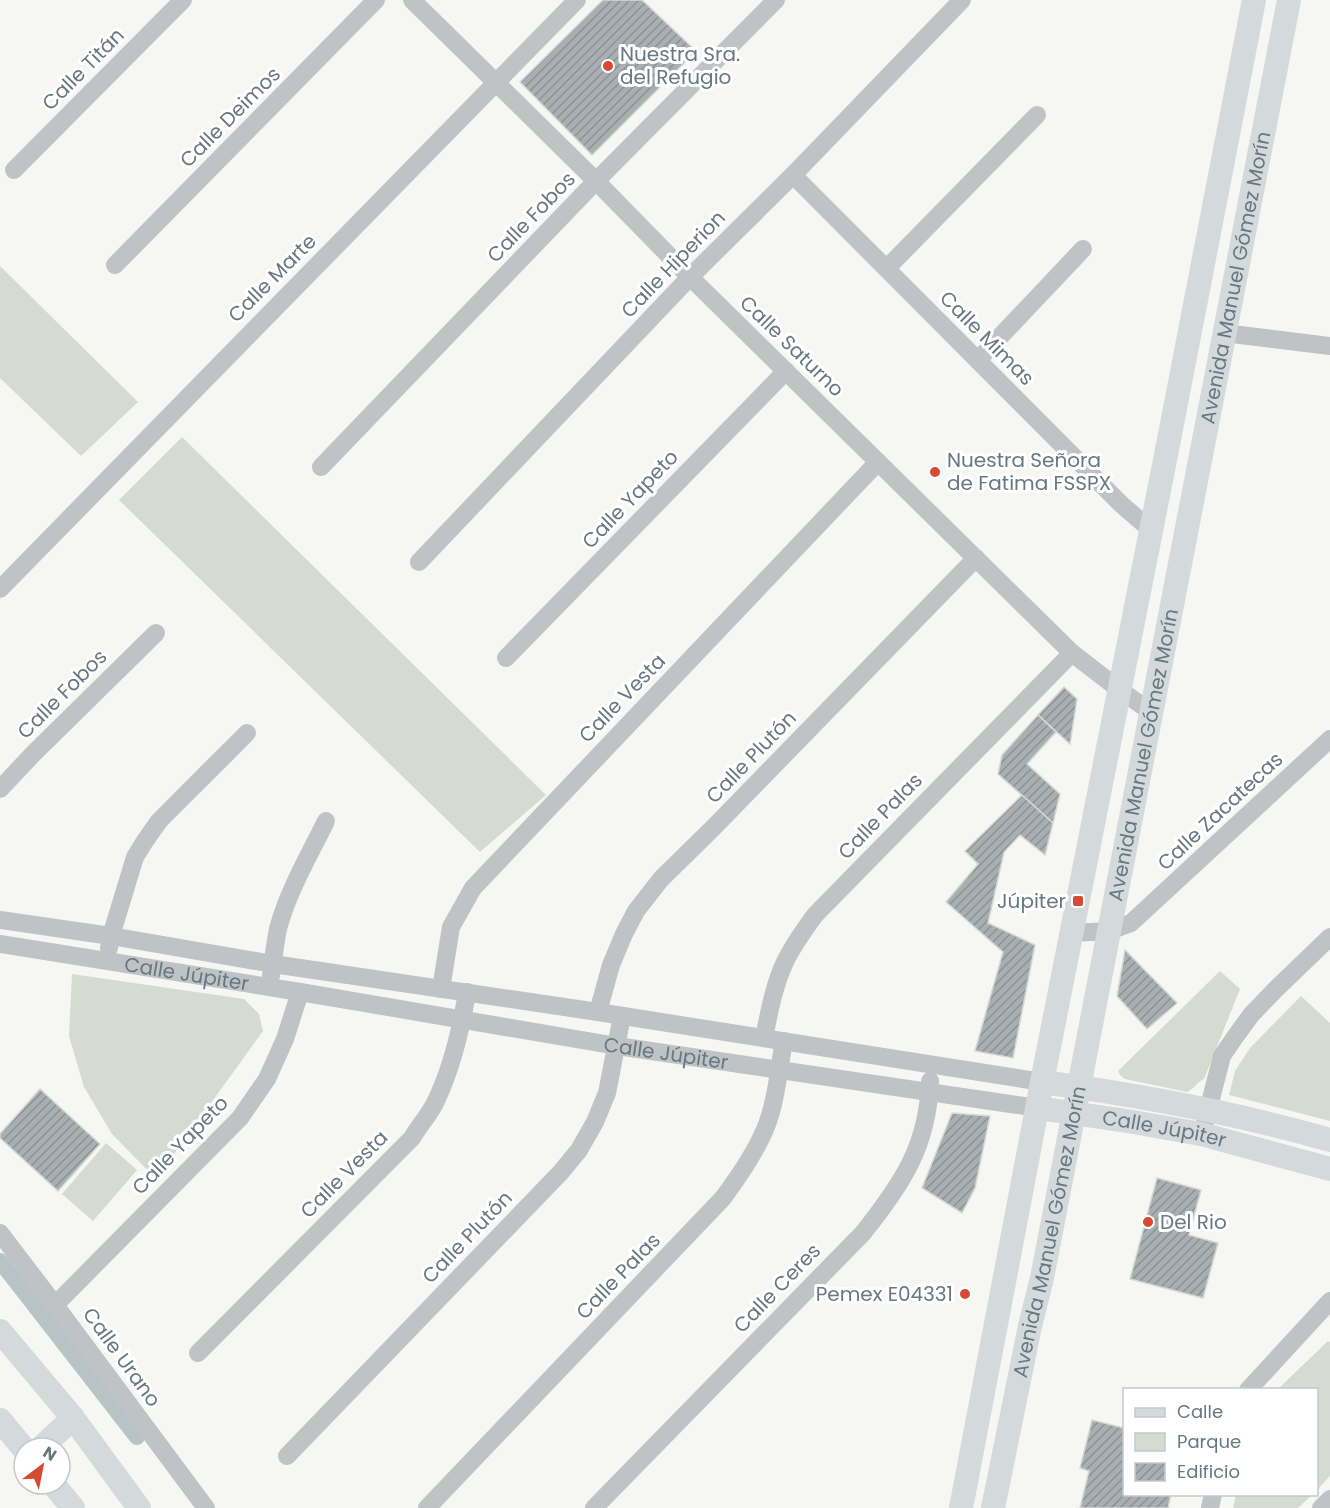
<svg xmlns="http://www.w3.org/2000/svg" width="1330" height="1508" viewBox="0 0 1330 1508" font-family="Poppins,sans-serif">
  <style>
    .green { fill: #d6dbd2 }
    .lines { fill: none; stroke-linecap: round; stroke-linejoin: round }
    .canal { stroke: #b7c3c6; stroke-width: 16 }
    .building { fill: url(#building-hatch); stroke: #d7d7d5; stroke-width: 1.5 }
    .minor { stroke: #bfc3c6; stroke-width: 18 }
    .major { stroke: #d4d9dc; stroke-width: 24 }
    .poi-dot { fill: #d74932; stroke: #fff; stroke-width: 2 }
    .labels { text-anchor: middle; stroke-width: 6; stroke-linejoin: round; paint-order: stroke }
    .poi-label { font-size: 20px; fill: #677882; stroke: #fff; text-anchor: start }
    .street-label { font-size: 20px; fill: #677882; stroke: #fff }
  </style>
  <defs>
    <pattern id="building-hatch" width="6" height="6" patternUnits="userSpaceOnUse" patternTransform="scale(1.5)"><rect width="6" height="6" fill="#a7afb3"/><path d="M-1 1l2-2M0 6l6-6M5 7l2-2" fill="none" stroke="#8c9397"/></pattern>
  </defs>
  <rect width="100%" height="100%" fill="#f6f6f3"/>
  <g class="green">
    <path d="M 0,266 L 138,402 L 81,456 L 0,378 Z"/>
    <path d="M 182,437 L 546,795 L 480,852 L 119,500 Z"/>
    <path d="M 1220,971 L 1240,989 L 1204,1079 C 1197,1082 1195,1088 1187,1092 L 1125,1079 L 1120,1075 L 1118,1071 Z"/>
    <path d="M 72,974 L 244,999 L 259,1014 L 263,1031 L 156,1179 L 112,1134 L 84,1087 L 69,1036 Z"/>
    <path d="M 1301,996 L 1330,1023 L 1330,1121 L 1229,1095 L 1235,1071 L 1250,1048 Z"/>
    <path d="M 106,1143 L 137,1170 L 93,1221 L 62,1194 Z"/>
    <path d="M 1328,1341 L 1330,1342 L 1330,1476 L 1317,1490 L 1316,1390 L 1278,1389 Z"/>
    <path d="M 1236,1495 L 1236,1494 L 1312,1495 L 1298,1508 L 1233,1508 Z"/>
  </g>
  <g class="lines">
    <path class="canal" d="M 0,1261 L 137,1437"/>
  </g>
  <g class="building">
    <path d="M 603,0 L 642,0 L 696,51 L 592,155 L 520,82 Z"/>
    <path d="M 1064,687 L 1077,699 L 1070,744 L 1038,715 Z"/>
    <path d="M 1038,715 L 1056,732 L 1027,764 L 1060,794 L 1053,823 L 998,774 L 1002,755 Z"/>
    <path d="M 1022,795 L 1053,823 L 1045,855 L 1020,835 L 1004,852 L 988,923 L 1035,945 L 1013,1058 L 975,1051 L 1003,952 L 946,902 L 978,864 L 965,851 Z"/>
    <path d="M 1125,950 L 1177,1003 L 1147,1029 L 1117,996 Z"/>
    <path d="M 40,1089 L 100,1144 L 58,1191 L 0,1138 L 0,1134 Z"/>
    <path d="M 952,1113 L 990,1116 L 975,1188 L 962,1213 L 922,1188 Z"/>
    <path d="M 1157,1178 L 1201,1190 L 1189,1235 L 1218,1243 L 1203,1298 L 1130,1279 Z"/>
    <path d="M 1092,1420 L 1124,1428 L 1124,1494 L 1171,1494 L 1168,1508 L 1080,1508 L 1089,1471 L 1080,1468 Z"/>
  </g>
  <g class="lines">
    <g class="minor">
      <path d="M 412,0 L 596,181 L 690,277 L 1072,653 L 1120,690 L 1151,712"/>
      <path d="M 14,170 L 183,0"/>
      <path d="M 793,175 L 1122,505 L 1151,530"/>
      <path d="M 115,265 L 376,0"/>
      <path d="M 887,268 L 1037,115"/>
      <path d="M 1224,333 L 1330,346"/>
      <path d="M 978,360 L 1083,249"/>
      <path d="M 321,467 L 596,181 L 776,0"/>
      <path d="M 419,562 L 690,277 L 793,175 L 962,0"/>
      <path d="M 0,589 L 577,0"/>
      <path d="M 506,658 L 786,371"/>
      <path d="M 0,789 L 33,754 L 156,633"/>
      <path d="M 0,920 L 111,936 L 273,964 L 598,1012 L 1042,1082"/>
      <path d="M 1072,933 L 1109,931 L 1131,923 L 1330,739"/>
      <path id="s1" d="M 0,944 L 300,992 L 617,1046 L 1038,1108"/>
      <path d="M 109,948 L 111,936 L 135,857 L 145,841 L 159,821 L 247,733"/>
      <path d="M 271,976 C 273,961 275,944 278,929 C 288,891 309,856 326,821"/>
      <path d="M 441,989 L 451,927 L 473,888 L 878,462"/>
      <path d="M 598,1012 L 611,965 L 624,934 L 636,911 L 661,879 L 714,827 L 976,558"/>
      <path d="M 764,1038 C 769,1013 774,985 785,962 C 793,945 804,930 815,915 L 1072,653"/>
      <path d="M 1205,1122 L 1222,1056 L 1235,1037 L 1251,1015 L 1275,990 L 1330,937"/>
      <path d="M 0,1233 L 55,1305 L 206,1508"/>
      <path d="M 55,1305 L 240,1118 L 267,1079 L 285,1039 L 300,992"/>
      <path d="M 198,1353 L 412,1138 C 419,1126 429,1115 435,1103 C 452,1068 461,1030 467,992"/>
      <path d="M 1248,1390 L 1330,1301"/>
      <path d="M 287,1456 L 561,1172 L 579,1150 L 595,1122 L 607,1093 L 622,1016"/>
      <path d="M 427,1508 L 723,1198 C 737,1179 751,1159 761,1138 C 776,1109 778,1073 784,1041"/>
      <path d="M 594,1508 L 863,1233 C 902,1184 928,1146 930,1081"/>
      <path d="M 1210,1508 L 1213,1494"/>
      <path d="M 1321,1508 L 1330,1499"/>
    </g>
    <g class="major">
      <path d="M 1042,1082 C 1139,1095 1236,1113 1330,1140"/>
      <path id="s2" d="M 1038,1108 L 1127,1121 L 1201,1134 L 1330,1169"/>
      <path d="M 0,1331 L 73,1418 L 139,1508"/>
      <path d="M 0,1420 L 24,1449"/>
      <path d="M 41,1448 L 73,1418"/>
      <path d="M 53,1484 L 73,1508"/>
      <path d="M 961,1508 L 1042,1082 L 1166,455 L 1254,0"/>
      <path id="s3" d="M 993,1508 L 1030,1326 L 1042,1278 L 1289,0"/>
    </g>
  </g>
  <g class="poi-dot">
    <circle cx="608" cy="66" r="6"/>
    <circle cx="935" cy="472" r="6"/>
    <rect x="1072" y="895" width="12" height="12" rx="3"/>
    <circle cx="1148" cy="1222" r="6"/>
    <circle cx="965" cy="1294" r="6"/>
  </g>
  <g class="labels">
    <g class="poi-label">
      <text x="620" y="61">Nuestra Sra.<tspan x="620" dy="23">del Refugio</tspan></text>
      <text x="947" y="467">Nuestra Señora<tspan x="947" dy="23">de Fatima FSSPX</tspan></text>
      <text x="1066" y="908" text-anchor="end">Júpiter</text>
      <text x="1160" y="1229">Del Rio</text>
      <text x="953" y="1301" text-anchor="end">Pemex E04331</text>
    </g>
    <g class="street-label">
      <text transform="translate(83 69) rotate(-45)" y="7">Calle Titán</text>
      <text transform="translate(230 117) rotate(-45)" y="7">Calle Deimos</text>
      <text transform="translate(531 217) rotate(-46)" y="7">Calle Fobos</text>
      <text transform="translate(673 264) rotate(-46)" y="7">Calle Hiperion</text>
      <text dy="7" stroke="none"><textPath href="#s3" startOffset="1254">Avenida Manuel Gómez Morín</textPath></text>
      <text transform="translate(272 278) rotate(-45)" y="7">Calle Marte</text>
      <text transform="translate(987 338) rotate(45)" y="7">Calle Mimas</text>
      <text transform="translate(792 346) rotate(44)" y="7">Calle Saturno</text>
      <text transform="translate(630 499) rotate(-46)" y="7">Calle Yapeto</text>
      <text transform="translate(62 694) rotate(-45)" y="7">Calle Fobos</text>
      <text transform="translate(622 698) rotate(-46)" y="7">Calle Vesta</text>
      <text dy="7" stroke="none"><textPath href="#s3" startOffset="768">Avenida Manuel Gómez Morín</textPath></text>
      <text transform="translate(751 757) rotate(-46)" y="7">Calle Plutón</text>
      <text transform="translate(1220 811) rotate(-43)" y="7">Calle Zacatecas</text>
      <text transform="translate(880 816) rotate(-46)" y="7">Calle Palas</text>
      <text dy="7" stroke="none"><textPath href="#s1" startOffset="189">Calle Júpiter</textPath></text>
      <text dy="7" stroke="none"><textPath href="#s1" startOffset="675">Calle Júpiter</textPath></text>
      <text dy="7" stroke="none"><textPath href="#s2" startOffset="128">Calle Júpiter</textPath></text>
      <text transform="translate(180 1145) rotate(-46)" y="7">Calle Yapeto</text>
      <text transform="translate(344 1174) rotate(-45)" y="7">Calle Vesta</text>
      <text dy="7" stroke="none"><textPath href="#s3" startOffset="282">Avenida Manuel Gómez Morín</textPath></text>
      <text transform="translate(467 1237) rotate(-46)" y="7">Calle Plutón</text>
      <text transform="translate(618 1276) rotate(-46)" y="7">Calle Palas</text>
      <text transform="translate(777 1288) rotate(-46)" y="7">Calle Ceres</text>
      <text transform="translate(122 1357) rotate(54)" y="7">Calle Urano</text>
    </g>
  </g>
  <rect x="1123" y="1388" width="195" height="108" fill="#ffffff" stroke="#c2c9cd" stroke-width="1.5"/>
  <rect x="1135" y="1408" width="30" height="9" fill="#d4d9dc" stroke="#c2c9cd" stroke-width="1.5"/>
  <text x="1177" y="1418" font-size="18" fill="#677882">Calle</text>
  <rect x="1135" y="1433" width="30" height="18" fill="#d6dbd2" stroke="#c2c9cd" stroke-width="1.5"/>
  <text x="1177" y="1448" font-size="18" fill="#677882">Parque</text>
  <rect x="1135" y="1463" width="30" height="18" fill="url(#building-hatch)" stroke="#c2c9cd" stroke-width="1.5"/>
  <text x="1177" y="1478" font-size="18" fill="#677882">Edificio</text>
  <g transform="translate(42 1466) rotate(32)"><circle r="28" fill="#ffffff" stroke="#c2c9cd" stroke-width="1.5"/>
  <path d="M0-4.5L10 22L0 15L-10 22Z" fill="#d74932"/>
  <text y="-9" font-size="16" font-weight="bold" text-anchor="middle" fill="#677882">N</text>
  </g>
</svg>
